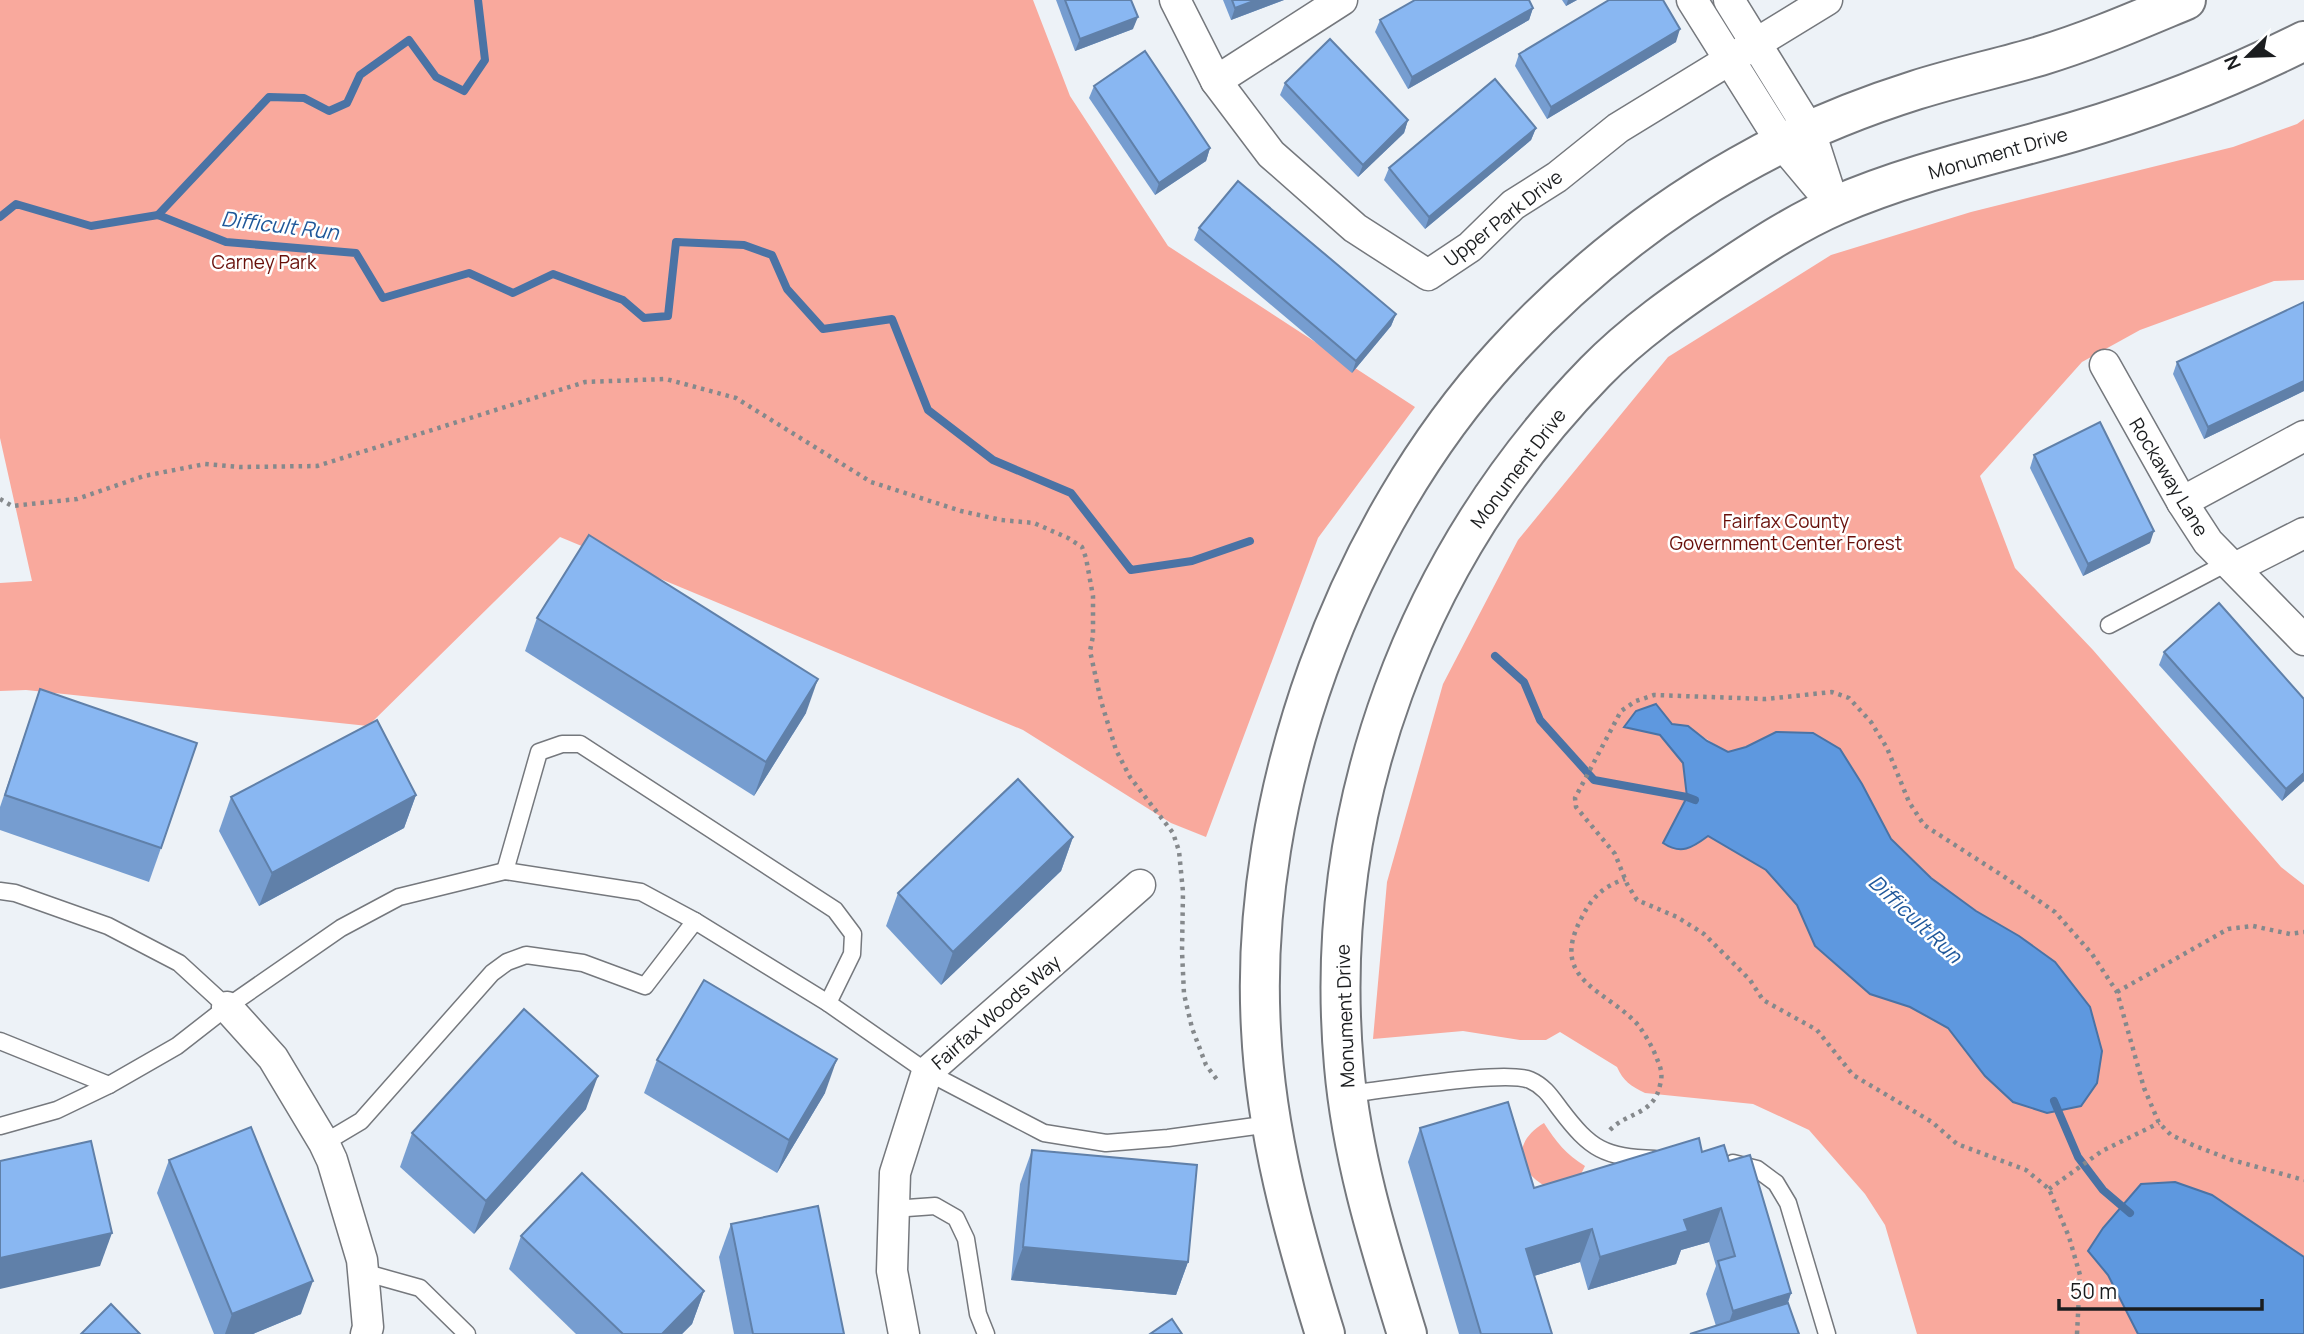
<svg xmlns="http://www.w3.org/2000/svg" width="2304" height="1334" viewBox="0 0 2304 1334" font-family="Manrope,sans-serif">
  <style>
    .green { fill: #f9a99d; fill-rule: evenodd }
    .water { fill: #5e98df; stroke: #4a73a5; stroke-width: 2 }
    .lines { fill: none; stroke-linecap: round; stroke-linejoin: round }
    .stream { stroke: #4a73a5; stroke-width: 8 }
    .service-casing { stroke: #75787d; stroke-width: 19 }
    .minor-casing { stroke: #75787d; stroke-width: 33 }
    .secondary-casing { stroke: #75787d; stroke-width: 42 }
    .path { stroke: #85898c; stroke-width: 4.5; stroke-dasharray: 3.5 5; stroke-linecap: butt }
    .service { stroke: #fff; stroke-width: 16 }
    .minor { stroke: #fff; stroke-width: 30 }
    .secondary { stroke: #fff; stroke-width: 38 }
    .wall { fill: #769dd0 }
    .shaded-wall { fill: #6080a9 }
    .building { fill: #89b7f2; stroke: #6080a9; stroke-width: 2 }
    .labels { text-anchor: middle; stroke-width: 5; stroke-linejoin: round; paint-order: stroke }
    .street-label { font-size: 19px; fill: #1b1d1f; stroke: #fff }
    .park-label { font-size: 19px; fill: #69100b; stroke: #fff }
    .water-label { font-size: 21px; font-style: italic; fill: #20589a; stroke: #fff }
  </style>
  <rect width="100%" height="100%" fill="#edf2f7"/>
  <g class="green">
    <path d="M 0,0 L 1033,0 L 1070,96 L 1168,246 L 1415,407 L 1318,538 L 1206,837 L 1171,823 L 1023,730 L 560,537 L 368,726 L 26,690 L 0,691 L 0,583 L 32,581 L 0,438 Z"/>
    <path d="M 2304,119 L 2304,280 L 2274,281 L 2140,330 L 2082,362 L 1980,476 L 2015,568 L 2093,650 L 2281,867 L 2304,885 L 2304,1257 L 2212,1194 L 2089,1251 L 2108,1275 L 2138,1334 L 1917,1334 L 1885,1225 L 1865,1194 L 1809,1130 L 1753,1104 L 1645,1093 C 1631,1086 1623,1081 1617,1067 L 1560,1032 L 1546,1040 L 1520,1040 L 1463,1031 L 1373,1039 L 1387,882 L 1443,684 L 1518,540 L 1668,357 L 1831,255 L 1971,212 L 2233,147 L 2297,124 ZM 1672,724 C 1694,727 1708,742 1728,752 L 1746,747 L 1776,732 L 1840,749 L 1862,784 L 1891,839 L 1931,878 L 1976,911 L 2019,936 L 2054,962 L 1985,1076 L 1948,1028 L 1910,1007 L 1870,994 L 1815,946 L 1797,905 L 1766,870 L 1708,836 L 1663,843 L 1687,797 L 1683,763 L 1660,735 Z"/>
    <path d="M 1544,1123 C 1556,1142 1566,1154 1585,1166 L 1578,1180 L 1543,1185 C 1515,1167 1514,1141 1544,1123 Z"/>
  </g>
  <g class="water">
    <path d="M 1656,704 L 1672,724 L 1688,726 L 1707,741 L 1728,752 L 1746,747 L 1776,732 L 1813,733 L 1840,749 L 1862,784 L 1891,839 L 1931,878 L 1976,911 L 2019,936 L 2055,962 L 2090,1007 L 2102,1051 L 2097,1083 L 2081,1106 L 2047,1113 L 2013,1102 L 1985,1076 L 1948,1028 L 1910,1007 L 1870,994 L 1815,946 L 1797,905 L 1766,870 L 1708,836 C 1692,848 1681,855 1663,843 L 1687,797 L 1683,763 L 1660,735 L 1624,727 L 1636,711 Z"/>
    <path d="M 2175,1182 L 2212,1195 L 2304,1257 L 2304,1334 L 2138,1334 L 2108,1275 L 2088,1251 L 2103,1228 L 2141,1184 Z"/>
  </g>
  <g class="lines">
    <g class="stream">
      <path d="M 158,215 L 269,97 L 304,98 L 329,111 L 347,103 L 360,75 L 409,40 L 436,77 L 464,91 L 485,60 L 478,0"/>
      <path d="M 0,217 L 16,204 L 91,226 L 158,215 L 226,242 L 356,253 L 383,298 L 469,273 L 513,293 L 553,274 L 623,300 L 644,318 L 668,316 L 676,242 L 744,245 L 772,255 L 787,289 L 823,329 L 892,319 L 928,410 L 993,460 L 1071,493 L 1131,570 L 1192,561 L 1250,541"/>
      <path d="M 1495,656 L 1524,682 L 1540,720 L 1594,780 L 1687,797 L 1695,800"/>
      <path d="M 2054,1101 L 2078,1157 L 2103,1190 L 2130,1213"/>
    </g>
    <defs>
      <g id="service">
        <path d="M 2109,625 L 2229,562"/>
        <path d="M 505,871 L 539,752 L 562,744 L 580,744 L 835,910 L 853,934 L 852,954 L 828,1003"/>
        <path d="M 0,891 L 15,893 L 108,926 L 179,963 L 227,1007"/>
        <path d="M 0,1041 L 109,1085"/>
        <path d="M 1347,1094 C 1382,1091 1504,1069 1530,1080 C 1544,1086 1551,1097 1560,1109 C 1591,1150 1604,1157 1655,1159"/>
        <path d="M 0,1126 L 57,1110 L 109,1085 L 177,1046 L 227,1007 L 341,928 L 399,897 L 505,871 L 641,892 L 695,921 L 828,1003 L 927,1072 L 1044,1133 L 1106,1143 L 1168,1138 L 1270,1124"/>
        <path d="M 324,1143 L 361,1121 L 492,973 L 507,962 L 526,955 L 583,963 L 645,986 L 695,921"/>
        <path d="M 1733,1163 L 1757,1169 L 1776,1183 L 1788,1203 L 1827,1334"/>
        <path d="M 893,1209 L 935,1206 L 956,1218 L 966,1239 L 978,1314 L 986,1334"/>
        <path d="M 363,1272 L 420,1288 L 467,1334"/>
      </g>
      <g id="minor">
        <path d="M 1175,0 L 1216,81 L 1271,154 L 1355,228 L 1428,275 L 1470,247 L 1513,205 L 1557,177 L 1618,128 L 1827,0"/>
        <path d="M 1692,0 L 1783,145 L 1834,206"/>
        <path d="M 1729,0 L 1810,131 L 1830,193"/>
        <path d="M 1216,81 L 1342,0"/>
        <path d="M 2105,365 L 2182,502 L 2208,542 L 2304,640"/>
        <path d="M 2182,502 L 2304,436"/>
        <path d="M 2235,568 L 2304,533"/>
        <path d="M 227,1007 L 273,1058 L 324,1143 L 332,1160 L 362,1260 L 368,1327 L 366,1334"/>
        <path d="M 904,1334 L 892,1271 L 895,1173 L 927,1072 L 1140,885"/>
      </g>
      <g id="secondary">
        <path d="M 1325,1334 C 1294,1234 1266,1134 1261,1029 C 1248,795 1345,527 1504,354 C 1572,280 1652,215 1739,166 C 1795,134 1856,109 1916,90 C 1957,77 1999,68 2040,56 C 2090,41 2138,20 2186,0"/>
        <path d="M 1407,1334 C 1380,1246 1352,1159 1344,1066 C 1321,808 1415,557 1595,372 C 1633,333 1680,300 1725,270 C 1761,246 1798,222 1837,205 C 1913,172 1994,155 2073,132 C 2151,109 2232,77 2304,41"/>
      </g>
    </defs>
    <use href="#service" class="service-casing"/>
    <use href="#minor" class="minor-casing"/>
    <use href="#secondary" class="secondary-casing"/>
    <g class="path">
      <path d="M 0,499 L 12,506 L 77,499 L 144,476 L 205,464 L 240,467 L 317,466 L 585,382 L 666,379 L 736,398 L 871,482 L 961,511 L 1001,520 L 1034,523 L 1068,538 L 1082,547 L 1086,558 L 1093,596 L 1093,636 L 1090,651 L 1101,701 L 1116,750 L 1130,777 L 1173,833 L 1179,851 L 1183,892 L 1182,951 L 1184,994 L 1192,1028 L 1206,1065 L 1218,1081"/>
      <path d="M 2117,992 L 2228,929 L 2253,926 L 2290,934 L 2304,932"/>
      <path d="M 1610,1130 C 1627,1112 1654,1115 1660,1085 C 1663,1075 1661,1068 1657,1059 C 1653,1048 1646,1036 1639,1026 C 1607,989 1547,981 1582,917 C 1592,897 1604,886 1625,879"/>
      <path d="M 2049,1189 L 2102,1151 L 2159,1123"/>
      <path d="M 2077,1334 L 2080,1275 L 2069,1237 L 2049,1189 L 2026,1170 L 1957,1144 L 1932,1122 L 1853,1075 L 1817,1030 L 1763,1000 L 1750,980 L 1704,934 L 1677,917 L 1637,900 L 1627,884 L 1615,854 L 1576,807 L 1575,798 L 1621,711 L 1636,701 L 1654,695 L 1766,699 L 1832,692 L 1849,698 L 1871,722 L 1887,748 L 1909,802 L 1924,825 L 2003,876 L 2055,912 L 2092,954 L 2117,992 L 2144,1088 L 2159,1123 L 2171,1135 L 2195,1146 L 2232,1160 L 2304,1180"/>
    </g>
    <use href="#service" class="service"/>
    <use href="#minor" class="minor"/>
    <use href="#secondary" class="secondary"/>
  </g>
  <g class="wall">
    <path d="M 1056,0 L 1131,0 L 1133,29 L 1075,51 Z"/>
    <path d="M 1223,0 L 1284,0 L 1231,20 Z"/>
    <path d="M 1562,0 L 1577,0 L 1566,6 Z"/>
    <path d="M 1533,8 L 1529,20 L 1408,89 L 1375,32 L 1380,20 Z"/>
    <path d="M 1676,42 L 1547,119 L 1515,66 L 1519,54 Z"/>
    <path d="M 1285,83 L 1408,120 L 1404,133 L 1358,177 L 1280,95 Z"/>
    <path d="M 1094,86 L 1210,148 L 1206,161 L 1155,195 L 1089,98 Z"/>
    <path d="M 1536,128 L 1531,140 L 1425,229 L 1384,180 L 1389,168 Z"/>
    <path d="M 1199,228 L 1396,314 L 1391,326 L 1352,373 L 1194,240 Z"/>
    <path d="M 2304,302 L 2304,391 L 2204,439 L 2173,374 L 2177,362 Z"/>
    <path d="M 2034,455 L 2150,543 L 2083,576 L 2030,468 Z"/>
    <path d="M 537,618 L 806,713 L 754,796 L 525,651 Z"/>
    <path d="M 2164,652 L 2304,781 L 2282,801 L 2159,665 Z"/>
    <path d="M 40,689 L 161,848 L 149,882 L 0,830 L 0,807 Z"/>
    <path d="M 416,795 L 404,828 L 259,906 L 219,831 L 231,797 Z"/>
    <path d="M 1073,837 L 1061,871 L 941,985 L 886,926 L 898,893 Z"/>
    <path d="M 657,1060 L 825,1093 L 777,1173 L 644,1093 Z"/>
    <path d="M 586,1109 L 474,1234 L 400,1167 L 412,1133 Z"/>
    <path d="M 1420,1128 L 1534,1188 L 1702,1152 L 1729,1161 L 1791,1293 L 1788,1303 L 1716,1326 L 1706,1294 L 1716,1266 L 1709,1242 L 1681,1250 L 1676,1264 L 1588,1290 L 1580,1262 L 1534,1276 L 1552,1334 L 1459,1334 L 1408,1162 Z"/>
    <path d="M 1032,1150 L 1188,1262 L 1176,1295 L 1011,1280 L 1020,1184 Z"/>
    <path d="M 169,1160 L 301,1314 L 253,1334 L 214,1334 L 157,1193 Z"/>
    <path d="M 731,1224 L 844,1334 L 734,1334 L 719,1257 Z"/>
    <path d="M 521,1236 L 704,1291 L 692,1324 L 682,1334 L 576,1334 L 509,1269 Z"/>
  </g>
  <g class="shaded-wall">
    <path d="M 1256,0 L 1284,0 L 1231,20 L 1235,8 Z"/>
    <path d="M 1568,0 L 1577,0 L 1566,6 Z"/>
    <path d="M 1533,8 L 1529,20 L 1408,89 L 1412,77 Z"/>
    <path d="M 1138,17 L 1133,29 L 1075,51 L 1080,39 Z"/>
    <path d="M 1680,29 L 1676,42 L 1547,119 L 1551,107 Z"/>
    <path d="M 1408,120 L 1404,133 L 1358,177 L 1363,165 Z"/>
    <path d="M 1536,128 L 1531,140 L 1425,229 L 1429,217 Z"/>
    <path d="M 1210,148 L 1206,161 L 1155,195 L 1159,183 Z"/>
    <path d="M 1396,314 L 1391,326 L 1352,373 L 1356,361 Z"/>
    <path d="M 2304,381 L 2304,391 L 2204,439 L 2208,427 Z"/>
    <path d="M 2154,531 L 2150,543 L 2083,576 L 2088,564 Z"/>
    <path d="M 818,679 L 806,713 L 754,796 L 766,762 Z"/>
    <path d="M 2304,773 L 2304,781 L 2282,801 L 2286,789 Z"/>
    <path d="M 416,795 L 404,828 L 259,906 L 272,873 Z"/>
    <path d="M 1073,837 L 1061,871 L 941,985 L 953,952 Z"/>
    <path d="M 837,1059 L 825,1093 L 777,1173 L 789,1140 Z"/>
    <path d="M 598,1076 L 586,1109 L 474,1234 L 486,1201 Z"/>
    <path d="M 1721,1208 L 1709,1242 L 1681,1250 L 1676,1264 L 1588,1290 L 1600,1257 L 1684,1220 Z"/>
    <path d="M 1592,1229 L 1580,1262 L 1514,1282 L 1526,1249 Z"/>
    <path d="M 112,1233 L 100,1266 L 0,1289 L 0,1258 Z"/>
    <path d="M 1023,1247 L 1188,1262 L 1176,1295 L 1011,1280 Z"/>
    <path d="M 313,1281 L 301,1314 L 253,1334 L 225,1334 L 232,1314 Z"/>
    <path d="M 704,1291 L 692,1324 L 682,1334 L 662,1334 Z"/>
    <path d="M 1791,1293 L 1779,1327 L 1725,1334 L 1733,1311 Z"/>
  </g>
  <g class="building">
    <path d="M 1065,0 L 1131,0 L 1138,17 L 1080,39 Z"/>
    <path d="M 1232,0 L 1256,0 L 1235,8 Z"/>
    <path d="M 1415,0 L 1529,0 L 1533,8 L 1412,77 L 1380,20 Z"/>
    <path d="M 1609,0 L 1663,0 L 1680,29 L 1551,107 L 1519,54 Z"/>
    <path d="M 1330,39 L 1408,120 L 1363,165 L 1285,83 Z"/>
    <path d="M 1145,51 L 1210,148 L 1159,183 L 1094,86 Z"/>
    <path d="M 1495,79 L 1536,128 L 1429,217 L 1389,168 Z"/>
    <path d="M 1238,181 L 1396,314 L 1356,361 L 1199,228 Z"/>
    <path d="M 2304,302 L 2304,381 L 2208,427 L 2177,362 Z"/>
    <path d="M 2100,422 L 2154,531 L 2088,564 L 2034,455 Z"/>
    <path d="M 589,535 L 818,679 L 766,762 L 537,618 Z"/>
    <path d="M 2219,603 L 2304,699 L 2304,773 L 2286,789 L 2164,652 Z"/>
    <path d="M 40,689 L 197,743 L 161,848 L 5,795 Z"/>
    <path d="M 377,720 L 416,795 L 272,873 L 231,797 Z"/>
    <path d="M 1018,779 L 1073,837 L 953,952 L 898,893 Z"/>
    <path d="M 704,980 L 837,1059 L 789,1140 L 657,1060 Z"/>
    <path d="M 524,1009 L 598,1076 L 486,1201 L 412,1133 Z"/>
    <path d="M 1508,1102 L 1534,1188 L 1699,1138 L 1702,1152 L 1724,1145 L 1729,1161 L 1750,1155 L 1791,1293 L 1733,1311 L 1718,1261 L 1735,1256 L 1721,1208 L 1684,1220 L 1688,1231 L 1600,1257 L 1592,1229 L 1526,1249 L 1552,1334 L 1481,1334 L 1420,1128 Z"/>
    <path d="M 251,1127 L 313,1281 L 232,1314 L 169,1160 Z"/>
    <path d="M 91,1141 L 112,1233 L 0,1258 L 0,1161 Z"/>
    <path d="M 1032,1150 L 1197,1165 L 1188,1262 L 1023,1247 Z"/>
    <path d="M 582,1173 L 704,1291 L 662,1334 L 623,1334 L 521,1236 Z"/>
    <path d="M 818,1206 L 844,1334 L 753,1334 L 731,1224 Z"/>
    <path d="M 1788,1303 L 1799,1334 L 1690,1334 Z"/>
    <path d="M 111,1304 L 140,1334 L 81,1334 Z"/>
    <path d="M 1172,1319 L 1182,1334 L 1150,1334 Z"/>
  </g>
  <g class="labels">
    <g class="street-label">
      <text transform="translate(1998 153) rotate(-16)" y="7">Monument Drive</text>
      <text transform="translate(1503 218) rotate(-38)" y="7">Upper Park Drive</text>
      <text transform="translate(1518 468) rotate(-53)" y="7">Monument Drive</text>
      <text transform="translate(2169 477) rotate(59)" y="7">Rockaway Lane</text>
      <text transform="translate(996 1012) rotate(-41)" y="7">Fairfax Woods Way</text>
      <text transform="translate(1345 1016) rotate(-92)" y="7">Monument Drive</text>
    </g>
    <g class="park-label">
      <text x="264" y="269">Carney Park</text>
      <text x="1786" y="528">Fairfax County<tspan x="1786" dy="22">Government Center Forest</tspan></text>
    </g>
    <g class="water-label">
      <text transform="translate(280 226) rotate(7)" y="7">Difficult Run</text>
      <text transform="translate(1915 919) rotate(43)" y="7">Difficult Run</text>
    </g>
  </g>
  <g transform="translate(2248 56) rotate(247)" stroke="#ffffff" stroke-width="5" paint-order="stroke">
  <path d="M0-5L12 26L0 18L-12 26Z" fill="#1b1d1f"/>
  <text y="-10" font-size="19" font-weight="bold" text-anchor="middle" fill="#1b1d1f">N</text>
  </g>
  <path d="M2059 1299v10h203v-10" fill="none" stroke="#1b1d1f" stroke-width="3.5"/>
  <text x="2070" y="1299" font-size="21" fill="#1b1d1f" stroke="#ffffff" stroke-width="5" paint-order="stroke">50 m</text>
</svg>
